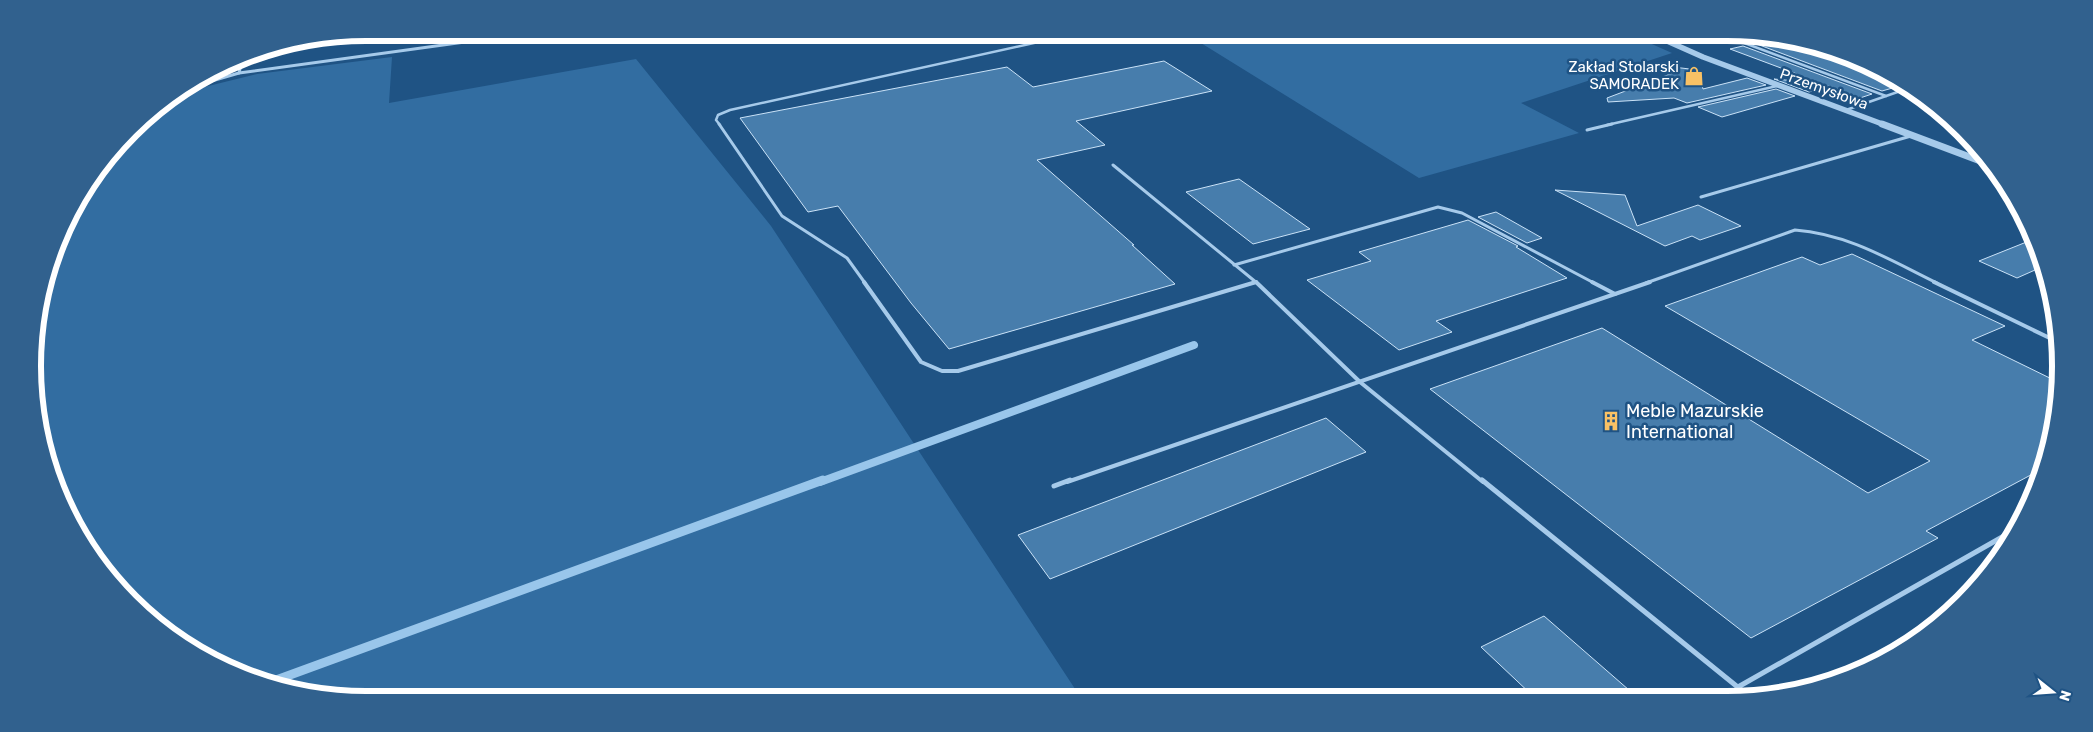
<svg xmlns="http://www.w3.org/2000/svg" width="2093" height="732" viewBox="0 0 2093 732" font-family="Rubik,sans-serif">
  <style>
    .green { fill: #326da1 }
    .lines { fill: none; stroke-linecap: round; stroke-linejoin: round }
    .stream-far1 { stroke: #99c6eb; stroke-width: 8 }
    .stream { stroke: #99c6eb; stroke-width: 9 }
    .building { fill: #477dac; stroke: #cae2f7 }
    .service-far3 { stroke: #a6caea; stroke-width: 2.5 }
    .service-far2 { stroke: #a6caea; stroke-width: 3 }
    .service-far1 { stroke: #a6caea; stroke-width: 4 }
    .service { stroke: #a6caea; stroke-width: 5 }
    .minor { stroke: #a6caea; stroke-width: 3 }
    .tertiary-far1 { stroke: #a6caea; stroke-width: 5.5 }
    .tertiary { stroke: #a6caea; stroke-width: 7 }
    .labels { text-anchor: middle; stroke-width: 5; stroke-linejoin: round; paint-order: stroke }
    .far-poi-label { font-size: 15px; fill: #fff; stroke: #1f5384; text-anchor: end }
    .far-street-label { font-size: 15px; fill: #fff; stroke: #1f5384 }
    .poi-label { font-size: 18px; fill: #fff; stroke: #1f5384; text-anchor: start }
    .rim { fill: none; stroke: #fff; stroke-width: 6 }
  </style>
  <rect width="100%" height="100%" fill="#1f5384"/>
  <g class="green">
    <path d="M 1627,33 L 1672,53 L 1521,103 L 1579,133 L 1419,178 L 1188,35 Z"/>
    <path d="M 392,57 L 389,103 L 636,59 L 771,226 L 1081,698 L 366,699 L 280,688 L 180,643 L 130,602 L 89,552 L 44,452 L 33,388 L 35,323 L 67,218 L 102,163 L 146,115 L 184,92 L 257,74 Z"/>
  </g>
  <g class="lines">
    <path class="stream-far1" d="M 820,482 L 1194,345"/>
    <path class="stream" d="M 268,683 L 823,480"/>
  </g>
  <g class="building">
    <path d="M 1772,38 L 1895,80 L 1903,85 L 1882,91 L 1754,43 Z"/>
    <path d="M 1743,46 L 1872,94 L 1860,98 L 1829,86 L 1809,92 L 1774,79 L 1796,81 L 1797,74 L 1730,49 Z"/>
    <path d="M 1164,61 L 1212,91 L 1076,121 L 1105,145 L 1037,160 L 1134,245 L 1132,245 L 1175,284 L 949,349 L 911,303 L 838,206 L 808,212 L 740,118 L 1007,67 L 1033,87 Z"/>
    <path d="M 1673,67 L 1698,70 L 1703,89 L 1747,78 L 1766,85 L 1687,103 L 1674,98 L 1608,102 L 1607,98 L 1673,73 Z"/>
    <path d="M 1776,89 L 1795,96 L 1722,117 L 1698,107 Z"/>
    <path d="M 1239,179 L 1310,229 L 1253,244 L 1186,192 Z"/>
    <path d="M 1555,190 L 1625,195 L 1637,226 L 1698,205 L 1741,226 L 1700,240 L 1692,236 L 1665,246 Z"/>
    <path d="M 1496,212 L 1542,238 L 1527,243 L 1478,217 Z"/>
    <path d="M 1468,220 L 1518,246 L 1516,247 L 1567,278 L 1436,321 L 1452,332 L 1399,350 L 1307,280 L 1371,261 L 1359,252 Z"/>
    <path d="M 2034,239 L 2044,266 L 2017,278 L 1979,261 Z"/>
    <path d="M 1852,254 L 2005,326 L 1972,340 L 2060,383 L 2049,452 L 2042,469 L 1926,531 L 1938,538 L 1751,638 L 1430,389 L 1602,328 L 1868,493 L 1930,461 L 1665,306 L 1802,257 L 1820,265 Z"/>
    <path d="M 1326,418 L 1366,452 L 1050,579 L 1018,535 Z"/>
    <path d="M 1544,616 L 1637,697 L 1534,697 L 1481,647 Z"/>
  </g>
  <g class="lines">
    <g class="service-far3">
      <path d="M 1753,36 L 1739,41 L 1886,96"/>
      <path d="M 1803,42 L 1876,68"/>
      <path d="M 1846,110 L 1909,88"/>
      <path d="M 720,125 L 716,120 L 718,115 L 730,110 L 1070,35"/>
      <path d="M 1607,125 L 1777,86"/>
    </g>
    <g class="service-far2">
      <path d="M 719,124 L 782,216 L 847,258 L 865,283"/>
      <path d="M 1587,130 L 1612,124"/>
      <path d="M 1113,165 L 1257,283"/>
      <path d="M 1701,197 L 1911,136"/>
      <path d="M 1234,265 L 1438,207 L 1462,213 L 1594,283"/>
      <path d="M 1253,283 L 1256,282"/>
      <path d="M 1646,283 L 1795,230 C 1848,234 1890,260 1937,283"/>
    </g>
    <g class="service-far1">
      <path d="M 864,282 L 921,362 L 942,371 L 958,371 L 1256,282"/>
      <path d="M 1256,282 L 1360,382 L 1483,482"/>
      <path d="M 1592,282 L 1615,294"/>
      <path d="M 1934,282 L 2058,342"/>
      <path d="M 1067,482 L 1650,282"/>
    </g>
    <g class="service">
      <path d="M 1482,480 L 1750,697"/>
      <path d="M 1054,486 L 1070,480"/>
      <path d="M 1738,687 L 2018,528"/>
    </g>
    <g class="minor">
      <path d="M 239,73 L 494,38"/>
      <path d="M 191,87 L 239,73 L 240,69 L 234,61"/>
    </g>
    <path class="tertiary-far1" d="M 1649,33 L 1703,57 L 1885,125"/>
    <path class="tertiary" d="M 1882,124 L 1991,165"/>
  </g>
  <defs>
    <symbol id="shop-bare" viewBox="-9 -9 18 18"><path d="M-5-2.5h2.3a2.7 3.5 0 0 1 5.4 0H5L5.5 6h-11ZM-1.5-2.5h3a1.5 2.3 0 0 0-3 0Z" fill="#f8c165" stroke="#1f5384" stroke-width="2.5" paint-order="stroke"/></symbol>
    <symbol id="building-bare" viewBox="-9 -9 18 18"><path d="M-4-6H4V6H1V3H-1V6H-4ZM-2.5-4.3h1.7v1.8h-1.7ZM.8-4.3h1.7v1.8H.8ZM-2.5-1h1.7V.8h-1.7ZM.8-1h1.7V.8H.8Z" fill="#f8c165" stroke="#1f5384" stroke-width="2.5" paint-order="stroke"/></symbol>
  </defs>
  <g fill-rule="evenodd">
    <use href="#shop-bare" x="1680" y="62" width="28" height="28"/>
    <use href="#building-bare" x="1597" y="407" width="28" height="28"/>
  </g>
  <g class="labels">
    <g class="far-poi-label">
      <text x="1679" y="72">Zakład Stolarski<tspan x="1679" dy="17">SAMORADEK</tspan></text>
    </g>
    <g class="far-street-label">
      <text transform="translate(1824 89) rotate(20)" y="5">Przemysłowa</text>
    </g>
    <g class="poi-label">
      <text x="1626" y="417">Meble Mazurskie<tspan x="1626" dy="21">International</tspan></text>
    </g>
  </g>
  <path d="M0 0H2093V732H0ZM366 41H1727A325 325 0 0 1 2052 366V366A325 325 0 0 1 1727 691H366A325 325 0 0 1 41 366V366A325 325 0 0 1 366 41Z" fill="#31618e" fill-rule="evenodd"/>
  <path class="rim" d="M366 41H1727A325 325 0 0 1 2052 366V366A325 325 0 0 1 1727 691H366A325 325 0 0 1 41 366V366A325 325 0 0 1 366 41Z"/>
  <g transform="translate(2053 692) rotate(107)" stroke="#1f5384" stroke-width="4" paint-order="stroke">
  <path d="M0-4L9 19L0 12L-9 19Z" fill="#ffffff"/>
  <text y="-8" font-size="14" font-weight="bold" text-anchor="middle" fill="#ffffff">N</text>
  </g>
</svg>
